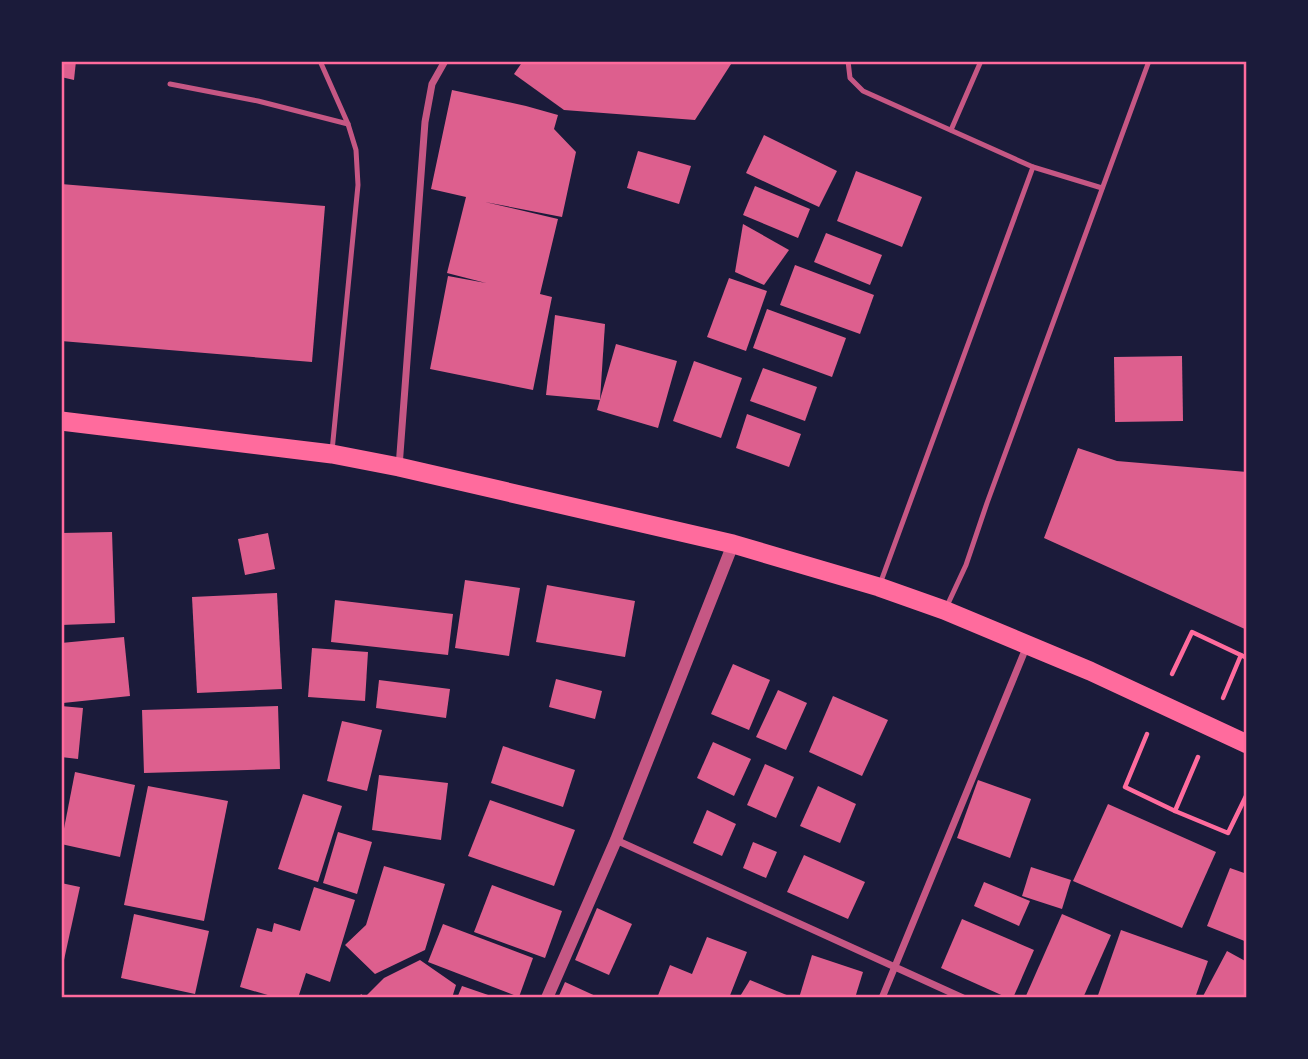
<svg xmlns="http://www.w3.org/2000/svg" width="1308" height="1059" viewBox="0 0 1308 1059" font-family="Quicksand,sans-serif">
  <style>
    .building { fill: #dd5f8e }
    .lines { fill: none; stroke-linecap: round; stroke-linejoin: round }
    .path { stroke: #ff6b9d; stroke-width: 4.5 }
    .service { stroke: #c65784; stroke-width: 5 }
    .minor { stroke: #c65784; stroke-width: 7 }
    .tertiary { stroke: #c65784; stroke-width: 12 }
    .trunk { stroke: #ff6b9d; stroke-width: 19 }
    .neatline { fill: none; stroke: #ff6b9d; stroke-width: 2.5 }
  </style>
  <rect width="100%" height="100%" fill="#1b1b3a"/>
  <g class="building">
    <path d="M 61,61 L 76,61 L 74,80 L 61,77 Z"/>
    <path d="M 523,61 L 733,61 L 695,120 L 564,110 L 514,74 Z"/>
    <path d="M 452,90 L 526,106 L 558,115 L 554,129 L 576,152 L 562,217 L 485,202 L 558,219 L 540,294 L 552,297 L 533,390 L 430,369 L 448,276 L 486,283 L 447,273 L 466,197 L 431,189 Z"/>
    <path d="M 764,135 L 837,171 L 819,207 L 746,173 Z"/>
    <path d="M 638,151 L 691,166 L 679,204 L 627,188 Z"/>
    <path d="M 856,171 L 922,197 L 902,247 L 837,221 Z"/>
    <path d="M 61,184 L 325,206 L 312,362 L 61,341 Z"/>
    <path d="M 755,186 L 810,209 L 798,238 L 743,215 Z"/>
    <path d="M 743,224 L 789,250 L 764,285 L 735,272 Z"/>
    <path d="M 826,233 L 882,255 L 870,285 L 814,262 Z"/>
    <path d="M 795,265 L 874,295 L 860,334 L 780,305 Z"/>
    <path d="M 729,278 L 767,291 L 746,351 L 707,337 Z"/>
    <path d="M 767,309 L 846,338 L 832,377 L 753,348 Z"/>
    <path d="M 555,315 L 605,324 L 600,400 L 546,395 Z"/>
    <path d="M 616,344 L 677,361 L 658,428 L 597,410 Z"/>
    <path d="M 1182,356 L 1183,421 L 1115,422 L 1114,357 Z"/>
    <path d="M 694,361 L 742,378 L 721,438 L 673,421 Z"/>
    <path d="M 763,368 L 817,387 L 805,421 L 750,401 Z"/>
    <path d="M 747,414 L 801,434 L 789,467 L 736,448 Z"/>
    <path d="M 1078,448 L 1117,461 L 1247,472 L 1247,630 L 1044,538 Z"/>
    <path d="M 112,532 L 115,623 L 61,625 L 61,533 Z"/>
    <path d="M 268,533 L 275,569 L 245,575 L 238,539 Z"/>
    <path d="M 465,580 L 520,588 L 509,656 L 455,648 Z"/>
    <path d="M 547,585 L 635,601 L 625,657 L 536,642 Z"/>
    <path d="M 277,593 L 282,689 L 197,693 L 192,597 Z"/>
    <path d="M 335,600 L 453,614 L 448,655 L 331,642 Z"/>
    <path d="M 124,637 L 130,696 L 63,703 L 61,643 Z"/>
    <path d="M 312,648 L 368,652 L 365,701 L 308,697 Z"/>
    <path d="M 733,664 L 770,680 L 749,730 L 711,714 Z"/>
    <path d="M 556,679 L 602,691 L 595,719 L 549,707 Z"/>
    <path d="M 379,680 L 450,689 L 446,718 L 376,708 Z"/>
    <path d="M 778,690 L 807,703 L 786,750 L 756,737 Z"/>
    <path d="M 833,696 L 888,720 L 862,776 L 809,752 Z"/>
    <path d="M 61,706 L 83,708 L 78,759 L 61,757 Z"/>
    <path d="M 278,706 L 280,769 L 144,773 L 142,710 Z"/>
    <path d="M 342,721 L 382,730 L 367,791 L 327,781 Z"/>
    <path d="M 713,742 L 751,759 L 734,796 L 697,778 Z"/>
    <path d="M 503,746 L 575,770 L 563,807 L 491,783 Z"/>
    <path d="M 765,764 L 794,777 L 776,818 L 747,805 Z"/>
    <path d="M 75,772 L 135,785 L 120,857 L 61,844 Z"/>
    <path d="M 379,775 L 448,783 L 441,840 L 372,830 Z"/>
    <path d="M 978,780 L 1031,799 L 1010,858 L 957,838 Z"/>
    <path d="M 148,786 L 228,801 L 204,921 L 124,905 Z"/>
    <path d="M 818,786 L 856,804 L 840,843 L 800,826 Z"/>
    <path d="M 303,794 L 342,806 L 318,882 L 278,869 Z"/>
    <path d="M 490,800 L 575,830 L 554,886 L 468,856 Z"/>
    <path d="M 1108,804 L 1216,852 L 1182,928 L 1073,881 Z"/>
    <path d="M 707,810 L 736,824 L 722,856 L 693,843 Z"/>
    <path d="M 338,832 L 372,842 L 357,894 L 323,883 Z"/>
    <path d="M 753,842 L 777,852 L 766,878 L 743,868 Z"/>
    <path d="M 804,855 L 865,882 L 848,919 L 787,892 Z"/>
    <path d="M 384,866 L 445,884 L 425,950 L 375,974 L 345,945 L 366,925 Z"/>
    <path d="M 1031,867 L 1071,880 L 1062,909 L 1022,896 Z"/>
    <path d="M 1230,868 L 1247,874 L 1247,942 L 1207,926 Z"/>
    <path d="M 984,882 L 1030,901 L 1019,926 L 974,906 Z"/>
    <path d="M 61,883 L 80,887 L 62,969 L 61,969 Z"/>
    <path d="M 492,885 L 562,911 L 545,958 L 474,932 Z"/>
    <path d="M 314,887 L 355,900 L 330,982 L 306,973 L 298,998 L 278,998 L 240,987 L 257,928 L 272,932 L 274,923 L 300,931 Z"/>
    <path d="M 597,908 L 632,924 L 609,975 L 575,960 Z"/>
    <path d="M 134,914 L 209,931 L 195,994 L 121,978 Z"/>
    <path d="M 1062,914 L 1111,935 L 1083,998 L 1025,998 Z"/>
    <path d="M 962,919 L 1034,950 L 1013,998 L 1008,998 L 941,968 Z"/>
    <path d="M 443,924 L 533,958 L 519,997 L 428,962 Z"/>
    <path d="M 1121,930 L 1208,961 L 1195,998 L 1097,998 Z"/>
    <path d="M 707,937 L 747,952 L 729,998 L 657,998 L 670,965 L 692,974 Z"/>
    <path d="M 1227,951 L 1247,962 L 1246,998 L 1202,998 Z"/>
    <path d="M 812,955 L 863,972 L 855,998 L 799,998 Z"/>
    <path d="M 420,960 L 456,985 L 452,998 L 359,998 L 361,994 L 365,997 L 384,978 Z"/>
    <path d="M 750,980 L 794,998 L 739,998 Z"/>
    <path d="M 565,982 L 600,998 L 558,998 Z"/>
    <path d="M 462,986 L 494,997 L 494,998 L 457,998 Z"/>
  </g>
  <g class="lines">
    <g class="path">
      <path d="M 1172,674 L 1192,632 L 1247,658"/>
      <path d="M 1223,698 L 1241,655"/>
      <path d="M 1147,734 L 1125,787 L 1175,811 L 1228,833 L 1247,794"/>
      <path d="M 1175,811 L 1198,757"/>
    </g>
    <g class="service">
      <path d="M 320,61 L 348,124 L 356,150 L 358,185 L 332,451"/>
      <path d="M 848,61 L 850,78 L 863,91 L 1033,167 L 1102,188"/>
      <path d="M 170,84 L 258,101 L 348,124"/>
      <path d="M 951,130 L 981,61"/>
      <path d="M 880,584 L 1033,167"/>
      <path d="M 946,608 L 966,565 L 987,503 L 1149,61"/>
    </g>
    <g class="minor">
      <path d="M 399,467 L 425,122 L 432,84 L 445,61"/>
      <path d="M 616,840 L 963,998"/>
      <path d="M 882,998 L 1026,648"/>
    </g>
    <path class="tertiary" d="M 547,998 L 616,840 L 733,544"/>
    <path class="trunk" d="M 61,421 L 332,454 L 399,467 L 733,544 L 879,587 L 944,610 L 1090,671 L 1247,744"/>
  </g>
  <rect width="1308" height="1059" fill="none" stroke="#1b1b3a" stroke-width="126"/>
  <rect x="63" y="63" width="1182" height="933" class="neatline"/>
</svg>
